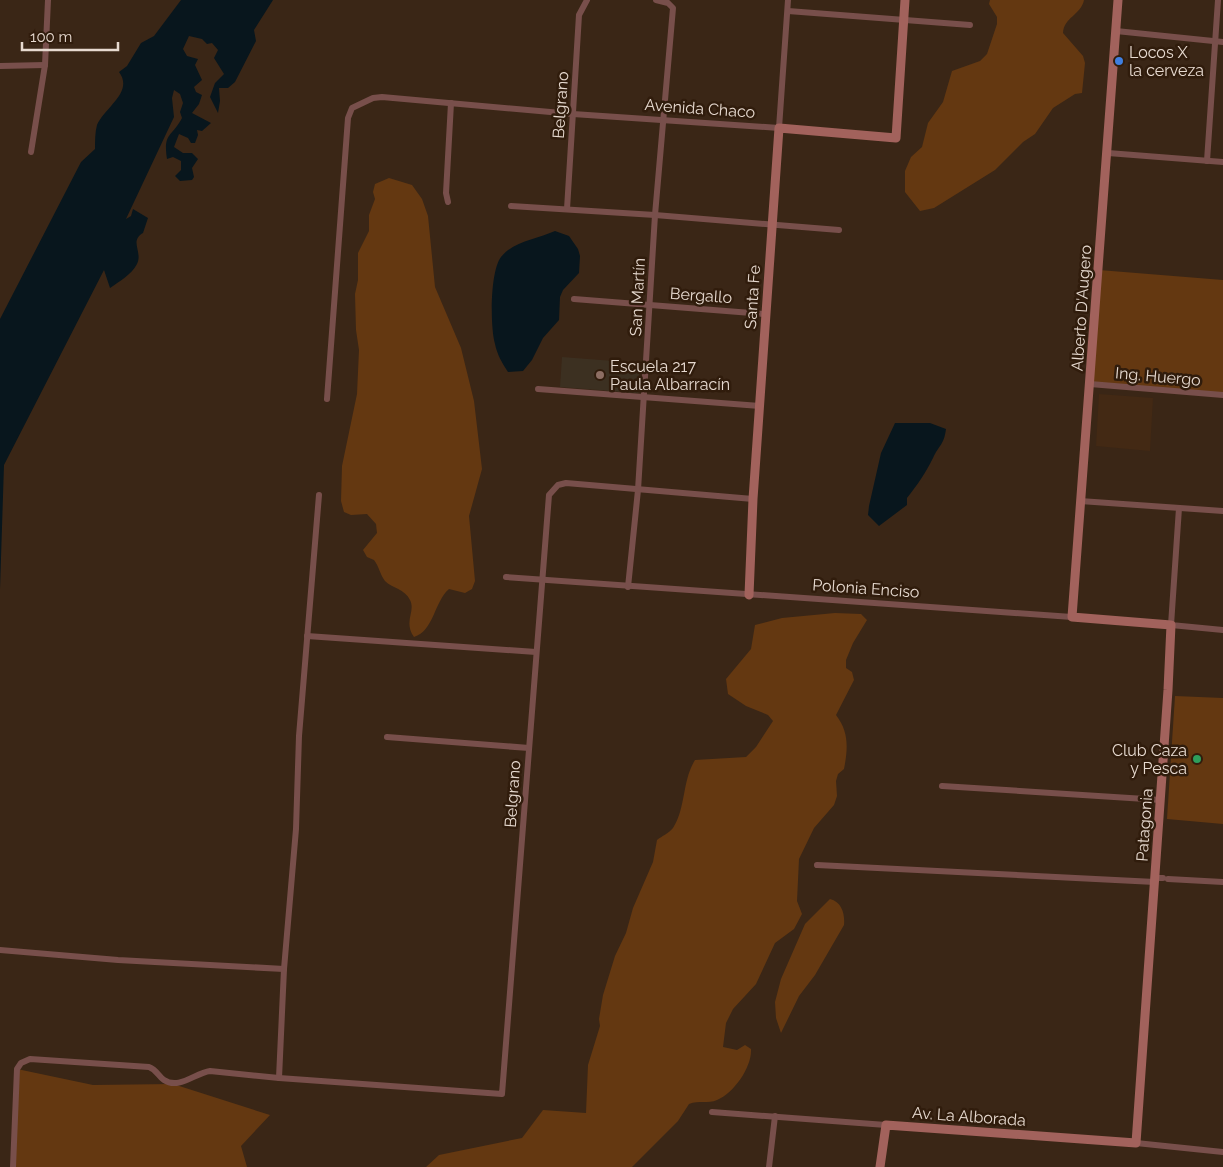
<svg xmlns="http://www.w3.org/2000/svg" width="1223" height="1167" viewBox="0 0 1223 1167" font-family="Raleway,sans-serif">
  <style>
    .built { fill: #432914 }
    .education { fill: #3c3021 }
    .green { fill: #643811 }
    .water { fill: #08161d }
    .lines { fill: none; stroke-linecap: round; stroke-linejoin: round }
    .street { stroke: #784f4b; stroke-width: 6 }
    .secondary { stroke: #a2625c; stroke-width: 9 }
    .shop-dot { fill: #3f7fe0; stroke: #301c0c; stroke-width: 2 }
    .education-dot { fill: #8d6e63; stroke: #301c0c; stroke-width: 2 }
    .leisure-dot { fill: #2e9e5b; stroke: #301c0c; stroke-width: 2 }
    .labels { text-anchor: middle; stroke-width: 5; stroke-linejoin: round; paint-order: stroke }
    .poi-label { font-size: 16px; fill: #e7dad0; stroke: #301c0c; text-anchor: start }
    .street-label { font-size: 16px; fill: #e7dad0; stroke: #301c0c }
  </style>
  <rect width="100%" height="100%" fill="#3a2616"/>
  <path class="built" d="M 1099,394 L 1153,398 L 1150,451 L 1096,446 Z"/>
  <path class="education" d="M 562,357 L 640,363 L 638,393 L 560,387 Z"/>
  <g class="green">
    <path d="M 990,0 L 1084,0 C 1081,15 1064,17 1063,33 L 1083,56 L 1085,63 L 1082,93 L 1075,94 L 1053,108 L 1035,134 L 1023,142 L 995,170 L 934,208 L 920,211 L 905,192 L 905,171 L 911,157 L 922,147 L 928,123 L 943,102 L 952,71 L 980,61 L 987,54 L 997,24 L 997,17 L 989,4 Z"/>
    <path d="M 389,178 L 412,185 L 422,199 L 428,216 L 435,287 L 461,348 L 474,401 L 482,469 L 469,516 L 475,581 L 472,589 L 465,593 L 449,589 C 434,602 434,631 414,637 C 403,621 416,612 410,600 C 405,589 392,588 385,581 C 380,575 379,566 374,560 L 367,557 L 363,550 L 377,533 L 376,524 L 367,514 L 351,515 L 344,512 L 341,501 L 342,466 L 357,394 L 359,350 L 356,330 L 355,294 L 358,280 L 358,253 L 369,231 L 369,215 L 375,199 L 373,192 L 375,184 Z"/>
    <path d="M 1099,270 L 1223,280 L 1223,395 L 1090,384 Z"/>
    <path d="M 835,613 L 861,614 L 867,620 L 853,643 L 846,660 L 846,668 L 852,672 L 854,680 L 836,715 C 849,732 848,748 844,769 L 838,774 L 836,781 L 837,796 L 834,805 L 814,828 L 799,859 L 797,901 L 802,914 L 794,929 L 775,943 L 756,984 L 733,1009 L 726,1023 L 723,1047 L 737,1050 L 745,1045 L 751,1049 C 752,1067 734,1093 717,1100 C 708,1104 699,1100 689,1104 L 678,1121 L 632,1167 L 426,1167 L 439,1155 L 522,1138 L 543,1110 L 586,1113 L 588,1065 L 600,1026 L 599,1019 L 603,995 L 615,956 L 626,933 L 633,908 L 653,862 L 657,840 C 662,836 669,833 673,828 C 686,808 682,781 695,760 L 746,757 L 756,747 L 773,721 L 768,715 L 746,706 L 728,694 L 726,679 L 751,649 L 755,625 L 782,618 Z"/>
    <path d="M 1175,696 L 1223,698 L 1223,824 L 1167,819 Z"/>
    <path d="M 830,899 C 842,902 845,914 844,925 L 815,975 L 799,996 L 781,1033 L 776,1018 L 775,1002 L 781,979 L 805,924 Z"/>
    <path d="M 17,1069 L 93,1085 L 173,1084 L 270,1115 L 241,1146 L 247,1167 L 14,1167 Z"/>
  </g>
  <g class="water">
    <path d="M 181,0 L 273,0 L 254,30 L 256,41 L 235,82 L 228,88 L 219,88 L 220,101 L 218,113 L 210,97 L 215,83 L 224,74 L 214,58 L 218,50 L 212,43 L 207,44 L 202,39 L 189,36 L 183,49 L 187,56 L 198,59 L 195,65 L 202,80 L 194,87 L 196,92 L 202,95 L 199,104 L 192,113 L 211,123 L 202,131 L 197,130 L 198,135 L 195,143 L 191,143 L 188,138 L 179,134 L 174,147 L 183,153 L 192,153 L 198,159 L 192,168 L 194,177 L 192,180 L 180,181 L 175,176 L 181,170 L 181,161 L 173,157 L 167,159 C 163,133 171,138 182,118 L 180,112 L 183,103 L 180,94 L 174,90 L 172,98 L 174,117 L 126,219 L 131,216 L 133,209 L 148,218 L 143,233 C 129,241 143,252 137,264 C 131,275 120,281 110,288 L 104,270 L 4,465 L 0,589 L 0,319 L 81,162 L 95,149 C 95,141 95,132 97,125 C 105,107 134,92 119,72 L 127,66 L 141,43 L 154,36 Z"/>
    <path d="M 555,231 L 569,236 L 578,249 L 580,256 L 579,273 L 563,290 L 560,297 L 559,320 L 543,338 L 532,360 L 523,371 L 508,372 C 502,363 497,354 495,344 C 490,327 490,271 501,257 C 514,241 537,239 555,231 Z"/>
    <path d="M 895,423 L 930,423 L 946,429 C 944,445 939,445 933,458 C 925,474 918,484 907,498 L 907,505 L 879,526 L 868,515 L 869,506 L 881,453 Z"/>
  </g>
  <g class="lines">
    <g class="street">
      <path d="M 788,11 L 970,25"/>
      <path d="M 1116,31 L 1223,42"/>
      <path d="M 0,66 L 45,65"/>
      <path d="M 31,152 L 45,65 L 48,0"/>
      <path d="M 1108,153 L 1223,162"/>
      <path d="M 1207,161 L 1218,0"/>
      <path d="M 448,202 L 446,193 L 451,103"/>
      <path d="M 511,206 L 655,215 L 839,230"/>
      <path d="M 567,209 L 579,15 L 587,0"/>
      <path d="M 574,299 L 765,314"/>
      <path d="M 1090,384 L 1223,395"/>
      <path d="M 538,389 L 760,406"/>
      <path d="M 327,399 L 348,118 L 352,108 L 373,98 L 382,97 L 573,114 L 779,128 L 788,0"/>
      <path d="M 1080,501 L 1223,511"/>
      <path d="M 1179,508 L 1171,625 L 1223,630"/>
      <path d="M 506,577 L 1072,617"/>
      <path d="M 628,587 L 638,490 L 655,215 L 673,8 L 668,3 L 656,0"/>
      <path d="M 307,636 L 536,652"/>
      <path d="M 387,737 L 529,748"/>
      <path d="M 942,786 L 1161,800"/>
      <path d="M 817,865 L 1155,882"/>
      <path d="M 1155,878 L 1163,878"/>
      <path d="M 1168,879 L 1223,882"/>
      <path d="M 0,950 L 118,960 L 284,969"/>
      <path d="M 279,1078 L 284,969 L 296,829 L 299,736 L 319,495"/>
      <path d="M 712,1112 L 886,1125"/>
      <path d="M 1136,1143 L 1223,1152"/>
      <path d="M 13,1167 L 17,1069 L 21,1063 L 30,1059 L 149,1067 C 157,1070 158,1076 164,1080 C 179,1090 195,1073 210,1071 L 279,1078 L 502,1094 L 549,495 L 558,485 L 566,483 L 753,499"/>
      <path d="M 769,1167 L 775,1116"/>
    </g>
    <g class="secondary">
      <path d="M 749,595 L 753,499 L 779,128 L 896,138 L 905,0"/>
      <path d="M 880,1167 L 886,1125 L 1136,1143 L 1168,690 L 1171,625 L 1072,617 L 1118,0"/>
    </g>
  </g>
  <circle class="shop-dot" cx="1119" cy="61" r="5"/>
  <circle class="education-dot" cx="600" cy="375" r="5"/>
  <circle class="leisure-dot" cx="1197" cy="759" r="5"/>
  <g class="labels">
    <g class="poi-label">
      <text x="1129" y="58">Locos X<tspan x="1129" dy="18">la cerveza</tspan></text>
      <text x="610" y="372">Escuela 217<tspan x="610" dy="18">Paula Albarracín</tspan></text>
      <text x="1187" y="756" text-anchor="end">Club Caza<tspan x="1187" dy="18">y Pesca</tspan></text>
    </g>
    <g class="street-label">
      <text transform="translate(560 105) rotate(-86)" y="6">Belgrano</text>
      <text transform="translate(700 108) rotate(4)" y="6">Avenida Chaco</text>
      <text transform="translate(701 295) rotate(4)" y="6">Bergallo</text>
      <text transform="translate(637 297) rotate(-87)" y="6">San Martín</text>
      <text transform="translate(752 297) rotate(-86)" y="6">Santa Fe</text>
      <text transform="translate(1081 308) rotate(-86)" y="6">Alberto D'Augero</text>
      <text transform="translate(1158 376) rotate(5)" y="6">Ing. Huergo</text>
      <text transform="translate(866 588) rotate(4)" y="6">Polonia Enciso</text>
      <text transform="translate(512 794) rotate(-86)" y="6">Belgrano</text>
      <text transform="translate(1144 825) rotate(-86)" y="6">Patagonia</text>
      <text transform="translate(969 1116) rotate(4)" y="6">Av. La Alborada</text>
    </g>
  </g>
  <path d="M22 42v8h96v-8" fill="none" stroke="#e7dad0" stroke-width="2.5"/>
  <text x="30" y="42" font-size="15" fill="#e7dad0" stroke="#301c0c" stroke-width="4" paint-order="stroke">100 m</text>
</svg>
